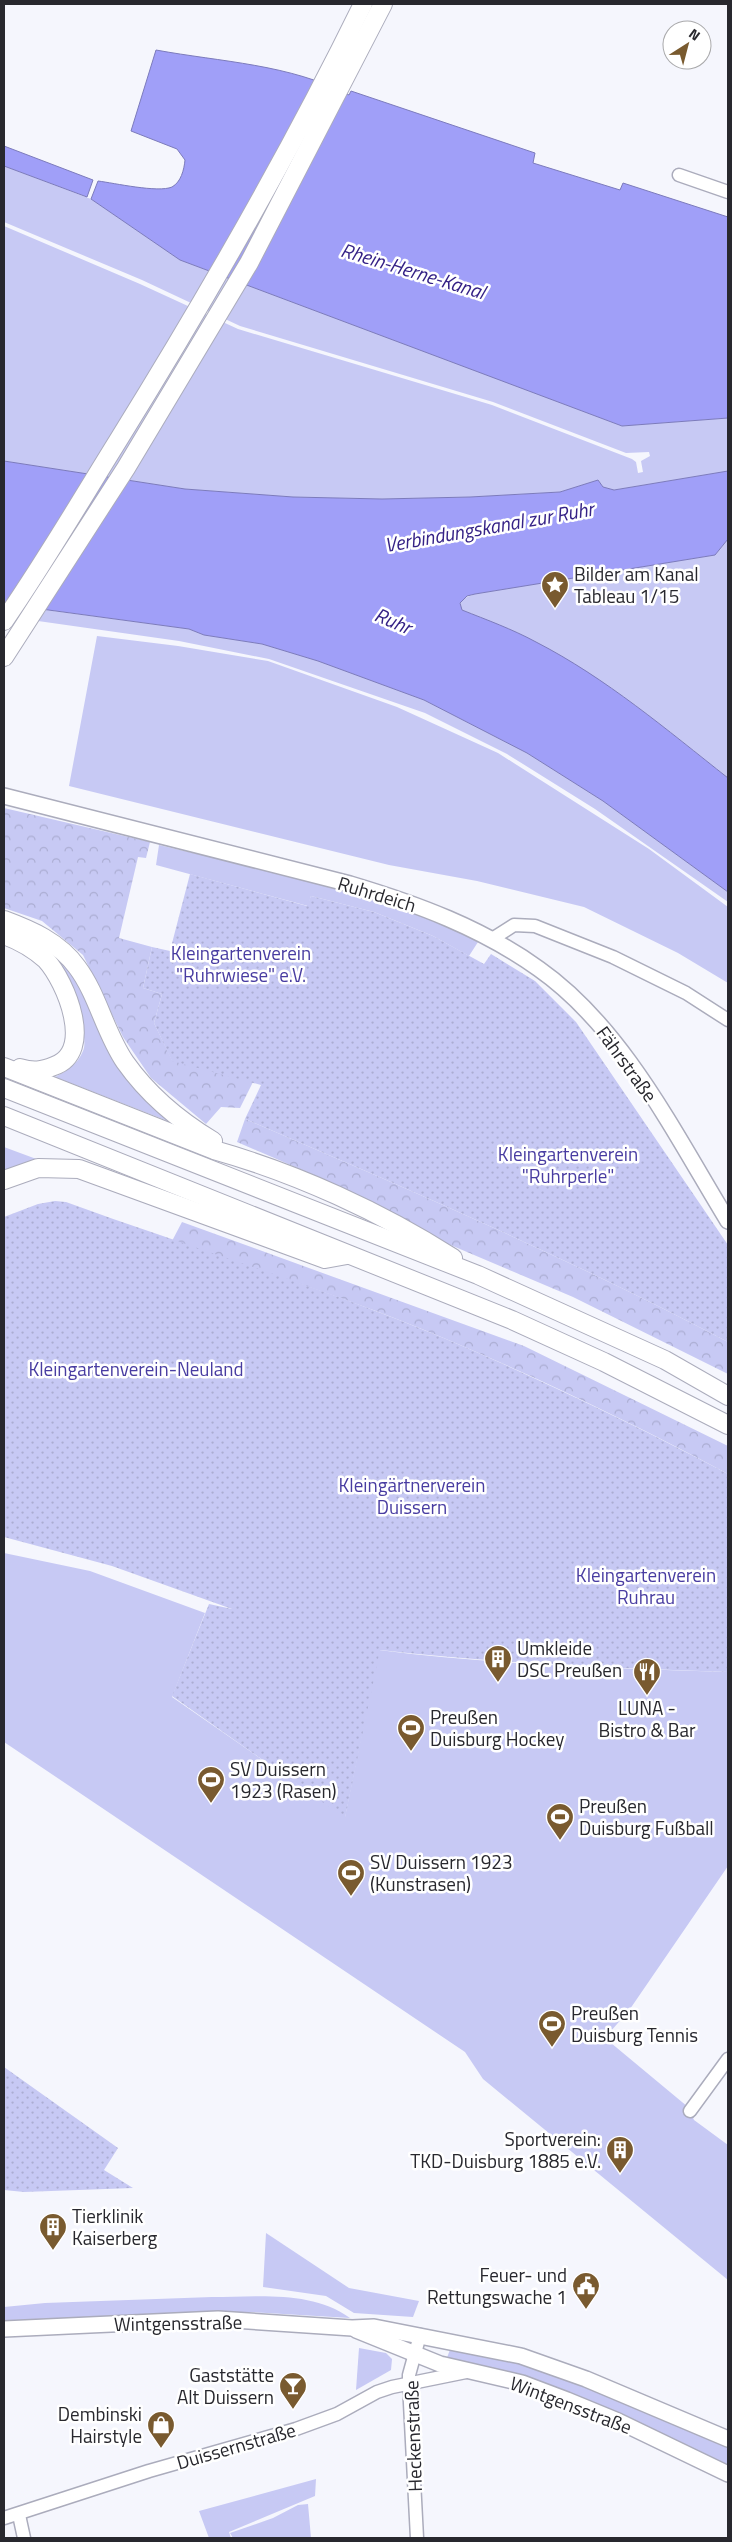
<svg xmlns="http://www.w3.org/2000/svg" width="732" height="2542" viewBox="0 0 732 2542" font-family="'Titillium Web',sans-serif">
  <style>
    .green { fill: #c7c9f4 }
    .forest { fill: url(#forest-crowns) }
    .garden { fill: url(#garden-dots) }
    .water { fill: #a09ff8; stroke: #7c7bbb }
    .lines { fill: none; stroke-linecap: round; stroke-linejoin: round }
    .minor-casing { stroke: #abacbc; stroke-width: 15 }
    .major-casing { stroke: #abacbc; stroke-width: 18 }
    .highway-casing { stroke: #abacbc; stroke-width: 20 }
    .minor { stroke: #fff; stroke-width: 12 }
    .major { stroke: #fff; stroke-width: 15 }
    .highway { stroke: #fff; stroke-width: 18 }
    .labels { text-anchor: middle; stroke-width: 5; stroke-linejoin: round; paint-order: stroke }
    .poi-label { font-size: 19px; fill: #28282e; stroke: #fff; text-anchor: start }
    .street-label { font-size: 19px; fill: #28282e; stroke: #fff }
    .park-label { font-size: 19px; fill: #483ca1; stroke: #fff }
    .water-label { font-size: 20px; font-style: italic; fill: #352286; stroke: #fff }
  </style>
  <defs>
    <pattern id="forest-crowns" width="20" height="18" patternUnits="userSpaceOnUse" patternTransform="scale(1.25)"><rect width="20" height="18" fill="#c7c9f4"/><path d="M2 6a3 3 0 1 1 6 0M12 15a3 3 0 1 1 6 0" fill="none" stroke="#abadd2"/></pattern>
    <pattern id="garden-dots" width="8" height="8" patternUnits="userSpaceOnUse" patternTransform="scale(1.25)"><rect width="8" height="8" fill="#c7c9f4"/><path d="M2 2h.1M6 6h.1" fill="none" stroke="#abadd2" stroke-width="1.8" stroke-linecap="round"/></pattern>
  </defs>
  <rect width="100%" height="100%" fill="#f5f6fd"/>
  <g class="green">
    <path d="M 4,166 L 91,199 L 180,260 L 622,426 L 728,418 L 728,471 L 613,490 L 603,487 L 598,480 L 560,492 L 470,497 L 382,499 L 293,497 L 185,489 L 4,461 L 4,226 L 140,284 L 238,329 L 492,405 L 632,459 L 636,462 L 638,473 L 643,472 L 641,461 L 650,456 L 649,452 L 626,453 L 493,402 L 240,326 L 142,280 L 4,222 Z"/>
    <path d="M 728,539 L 728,778 C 675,736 623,693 566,659 C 533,639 497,624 462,610 L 460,606 L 462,599 L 475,594 L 715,555 Z"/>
    <path d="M 46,610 L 189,629 L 204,635 L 262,644 L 318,661 L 424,700 L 527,753 L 603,801 L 728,892 L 728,902 L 595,809 L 507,754 L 425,713 L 269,659 L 179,641 L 38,621 Z"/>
    <path d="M 97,636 L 178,646 L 268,661 L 397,707 L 498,753 L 649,849 L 728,907 L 728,983 L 678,953 L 584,907 L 477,881 L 389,865 L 69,786 Z"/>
    <path d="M 159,845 C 267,871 380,889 478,942 L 469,956 L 433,936 L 374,912 L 311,896 L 308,906 L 156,865 Z"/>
    <path d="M 47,945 L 65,961 L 178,1125 L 55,1077 C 67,1071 77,1065 83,1051 C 92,1031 56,966 47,945 Z"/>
    <path d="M 4,1147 L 39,1160 L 4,1175 Z"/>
    <path d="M 4,1553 L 90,1571 L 205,1613 L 172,1697 L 345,1817 L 379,1650 C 495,1665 612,1668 728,1672 L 728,1866 L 630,2009 L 605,2038 L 688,2107 L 694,2120 L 728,2145 L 728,2280 L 483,2079 L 465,2052 L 4,1742 Z"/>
    <path d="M 266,2233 L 349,2288 L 419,2301 L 413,2317 L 354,2313 L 326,2296 L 263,2287 Z"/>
    <path d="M 212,2297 C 257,2297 312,2290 350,2318 L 250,2312 L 4,2323 L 4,2307 L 45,2303 Z"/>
    <path d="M 451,2347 L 521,2362 L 569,2379 L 715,2440 L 728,2446 L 728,2466 L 445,2363 Z"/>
    <path d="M 359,2348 L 386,2353 L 392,2359 L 391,2370 L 356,2390 Z"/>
    <path d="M 316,2479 L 315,2496 L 229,2532 L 231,2538 L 209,2538 L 199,2511 Z"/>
    <path d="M 308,2504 L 311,2538 L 233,2538 L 230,2533 L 273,2518 L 298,2505 Z"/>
  </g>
  <g class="forest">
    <path d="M 4,808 L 150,842 L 146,858 L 138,857 L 119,938 L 152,947 L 143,988 L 162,994 L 154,1023 L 172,1060 L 253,1082 L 240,1108 L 221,1107 L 206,1124 L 151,1078 L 123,1037 L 83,955 L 42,921 L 4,908 Z"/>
    <path d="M 245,1119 C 408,1189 571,1259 728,1342 L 728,1374 L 573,1297 L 434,1238 L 332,1183 L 237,1142 Z"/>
    <path d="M 182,1222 L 524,1346 L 728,1446 L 728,1474 C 637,1425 541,1379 446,1339 C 357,1301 264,1272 172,1241 Z"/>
  </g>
  <g class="garden">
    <path d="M 190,874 L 307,906 L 311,896 L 374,912 L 433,936 L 484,964 L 491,954 L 535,981 L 576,1022 L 728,1245 L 728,1342 C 571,1259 408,1189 245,1119 L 261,1085 L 172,1061 L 154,1023 L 162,994 L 143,988 L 152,947 L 170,951 Z"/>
    <path d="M 55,1201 L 66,1202 C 192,1248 322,1287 446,1339 C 540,1379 638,1426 728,1474 L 728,1672 C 612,1668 496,1663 380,1650 L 345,1818 L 172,1696 L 209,1604 L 232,1609 L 112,1566 L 4,1537 L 4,1217 L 38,1204 Z"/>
    <path d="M 4,2067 L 118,2148 L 104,2170 L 133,2188 L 24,2192 L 4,2190 Z"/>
  </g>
  <g class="water">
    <path d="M 156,50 C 221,62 290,64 349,95 L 351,91 L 354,92 L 535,153 L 533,163 L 620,190 L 623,183 L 728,217 L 728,418 L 622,426 L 180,260 L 91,199 L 98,181 C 114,183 158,193 172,187 C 181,182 184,170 185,160 L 177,149 L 131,131 Z"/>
    <path d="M 4,146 L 93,180 L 87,197 L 4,166 Z"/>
    <path d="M 4,461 L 185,489 L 293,497 L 382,499 L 470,497 L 560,492 L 598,480 L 603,487 L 614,490 L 728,471 L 728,539 L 715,555 L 475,594 L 467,596 L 460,603 L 462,610 C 487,620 512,629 536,642 C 606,678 667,730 728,778 L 728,892 L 603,801 L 527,753 L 424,700 L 318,661 L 262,644 L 204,635 L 189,629 L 4,604 Z"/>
  </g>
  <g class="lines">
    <defs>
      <g id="minor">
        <path d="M 679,175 L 728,192"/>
        <path d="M 492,939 L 514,925 L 535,926 L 613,957 L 686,993 L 728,1020"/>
        <path d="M 690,2111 L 728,2059"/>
        <path d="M 19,2515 L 24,2538"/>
        <path d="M 4,2518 L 149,2471 L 296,2429 L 337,2414 L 377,2392 L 392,2387 L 466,2372"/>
        <path d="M 417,2538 L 409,2384 L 409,2375 L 420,2335"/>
      </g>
      <g id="major">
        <path d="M 4,796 L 350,884 C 417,904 482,928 539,969 C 623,1028 676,1136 728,1221"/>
        <path d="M 4,2329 L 218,2319 L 352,2328 L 374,2327 L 521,2356 L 586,2379 L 728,2439"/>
        <path d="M 356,2330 L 440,2364 L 522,2383 L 567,2400 L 618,2421 L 728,2474"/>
      </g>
      <g id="highway">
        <path d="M 4,621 C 45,562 81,500 119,439 C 207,297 290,153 363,4"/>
        <path d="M 4,657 L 126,468 L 249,263 L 383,4"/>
        <path d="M 4,920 C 31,930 59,942 77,967 C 98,995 105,1033 125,1062 C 149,1096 178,1120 213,1141"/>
        <path d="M 4,935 C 20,941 33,948 46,960 C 66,982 95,1052 54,1066 C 42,1071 33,1072 20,1068"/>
        <path d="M 4,1067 L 214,1150 C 296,1173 381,1212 453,1258"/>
        <path d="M 4,1088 L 478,1275 L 665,1360 L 728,1396"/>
        <path d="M 4,1116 L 512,1320 L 604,1362 L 728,1425"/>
        <path d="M 4,1180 L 38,1168 L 79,1169 L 325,1259 L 347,1255"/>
      </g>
    </defs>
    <use href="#minor" class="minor-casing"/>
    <use href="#major" class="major-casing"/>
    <use href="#highway" class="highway-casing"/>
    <use href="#minor" class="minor"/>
    <use href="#major" class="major"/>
    <use href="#highway" class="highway"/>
  </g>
  <defs>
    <symbol id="sight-pin" viewBox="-11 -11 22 30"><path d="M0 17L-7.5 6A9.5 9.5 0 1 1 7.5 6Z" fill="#795a2f" stroke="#fff"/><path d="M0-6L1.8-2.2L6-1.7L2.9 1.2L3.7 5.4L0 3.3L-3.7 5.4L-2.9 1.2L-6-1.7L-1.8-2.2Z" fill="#fff"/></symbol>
    <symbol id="building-pin" viewBox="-11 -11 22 30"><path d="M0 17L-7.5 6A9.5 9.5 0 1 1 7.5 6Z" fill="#795a2f" stroke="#fff"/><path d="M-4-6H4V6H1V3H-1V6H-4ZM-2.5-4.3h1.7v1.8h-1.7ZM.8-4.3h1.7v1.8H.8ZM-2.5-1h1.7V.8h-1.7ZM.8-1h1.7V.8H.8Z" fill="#fff"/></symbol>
    <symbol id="restaurant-pin" viewBox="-11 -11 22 30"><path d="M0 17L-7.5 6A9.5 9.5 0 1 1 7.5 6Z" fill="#795a2f" stroke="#fff"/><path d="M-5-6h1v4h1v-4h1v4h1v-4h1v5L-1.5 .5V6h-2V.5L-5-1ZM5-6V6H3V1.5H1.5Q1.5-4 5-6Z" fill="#fff"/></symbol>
    <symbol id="stadium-pin" viewBox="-11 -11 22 30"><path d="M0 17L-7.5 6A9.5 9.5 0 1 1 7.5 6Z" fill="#795a2f" stroke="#fff"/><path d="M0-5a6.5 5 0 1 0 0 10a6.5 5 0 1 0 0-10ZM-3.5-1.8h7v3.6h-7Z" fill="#fff"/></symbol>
    <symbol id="civic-pin" viewBox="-11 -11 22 30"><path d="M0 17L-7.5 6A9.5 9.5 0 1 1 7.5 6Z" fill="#795a2f" stroke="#fff"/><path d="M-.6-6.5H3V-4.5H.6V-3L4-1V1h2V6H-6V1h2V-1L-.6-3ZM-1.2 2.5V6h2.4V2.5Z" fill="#fff"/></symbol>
    <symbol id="bar-pin" viewBox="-11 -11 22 30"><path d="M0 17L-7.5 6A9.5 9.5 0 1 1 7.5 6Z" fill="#795a2f" stroke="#fff"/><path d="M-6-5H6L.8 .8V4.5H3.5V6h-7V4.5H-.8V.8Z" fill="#fff"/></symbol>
    <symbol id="shop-pin" viewBox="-11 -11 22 30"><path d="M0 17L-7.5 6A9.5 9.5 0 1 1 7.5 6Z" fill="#795a2f" stroke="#fff"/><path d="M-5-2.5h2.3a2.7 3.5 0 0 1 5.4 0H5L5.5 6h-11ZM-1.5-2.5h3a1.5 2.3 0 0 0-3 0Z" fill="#fff"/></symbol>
  </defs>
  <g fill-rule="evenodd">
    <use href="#sight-pin" x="539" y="569" width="32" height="43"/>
    <use href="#building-pin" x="482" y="1643" width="32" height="43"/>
    <use href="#restaurant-pin" x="631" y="1656" width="32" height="43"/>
    <use href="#stadium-pin" x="395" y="1712" width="32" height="43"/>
    <use href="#stadium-pin" x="195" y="1764" width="32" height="43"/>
    <use href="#stadium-pin" x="544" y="1801" width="32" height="43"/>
    <use href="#stadium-pin" x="335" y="1857" width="32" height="43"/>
    <use href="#stadium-pin" x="536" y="2008" width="32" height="43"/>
    <use href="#building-pin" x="604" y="2134" width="32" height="43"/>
    <use href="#building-pin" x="37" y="2211" width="32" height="43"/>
    <use href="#civic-pin" x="570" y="2270" width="32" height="43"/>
    <use href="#bar-pin" x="277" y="2370" width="32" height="43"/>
    <use href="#shop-pin" x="145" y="2409" width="32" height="43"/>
  </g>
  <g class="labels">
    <g class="poi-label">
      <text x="574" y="581">Bilder am Kanal<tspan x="574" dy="22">Tableau 1/15</tspan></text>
      <text x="517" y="1655">Umkleide<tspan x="517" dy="22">DSC Preußen</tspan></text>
      <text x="647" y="1715" text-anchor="middle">LUNA -<tspan x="647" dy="22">Bistro &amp; Bar</tspan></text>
      <text x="430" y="1724">Preußen<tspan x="430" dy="22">Duisburg Hockey</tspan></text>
      <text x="230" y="1776">SV Duissern<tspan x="230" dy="22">1923 (Rasen)</tspan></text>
      <text x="579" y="1813">Preußen<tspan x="579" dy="22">Duisburg Fußball</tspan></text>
      <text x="370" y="1869">SV Duissern 1923<tspan x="370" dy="22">(Kunstrasen)</tspan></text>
      <text x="571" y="2020">Preußen<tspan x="571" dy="22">Duisburg Tennis</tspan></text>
      <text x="601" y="2146" text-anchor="end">Sportverein:<tspan x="601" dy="22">TKD-Duisburg 1885 e.V.</tspan></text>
      <text x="72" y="2223">Tierklinik<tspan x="72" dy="22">Kaiserberg</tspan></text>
      <text x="567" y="2282" text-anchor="end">Feuer- und<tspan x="567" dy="22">Rettungswache 1</tspan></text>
      <text x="274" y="2382" text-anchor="end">Gaststätte<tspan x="274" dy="22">Alt Duissern</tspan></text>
      <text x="142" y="2421" text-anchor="end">Dembinski<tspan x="142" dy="22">Hairstyle</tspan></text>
    </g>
    <g class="street-label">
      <text transform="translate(377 894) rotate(17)" y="7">Ruhrdeich</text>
      <text transform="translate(627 1064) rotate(54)" y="7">Fährstraße</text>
      <text transform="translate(178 2323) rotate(-1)" y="7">Wintgensstraße</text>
      <text transform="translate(571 2405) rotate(21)" y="7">Wintgensstraße</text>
      <text transform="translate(413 2436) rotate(-92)" y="7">Heckenstraße</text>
      <text transform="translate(236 2446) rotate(-16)" y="7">Duissernstraße</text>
    </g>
    <g class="park-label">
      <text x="241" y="960">Kleingartenverein<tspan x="241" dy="22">"Ruhrwiese" e.V.</tspan></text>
      <text x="568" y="1161">Kleingartenverein<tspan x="568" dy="22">"Ruhrperle"</tspan></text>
      <text x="136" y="1376">Kleingartenverein-Neuland</text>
      <text x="412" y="1492">Kleingärtnerverein<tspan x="412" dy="22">Duissern</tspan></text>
      <text x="646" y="1582">Kleingartenverein<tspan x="646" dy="22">Ruhrau</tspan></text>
    </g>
    <g class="water-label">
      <text transform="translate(413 271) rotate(17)" y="7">Rhein-Herne-Kanal</text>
      <text transform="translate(489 527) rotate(-10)" y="7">Verbindungskanal zur Ruhr</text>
      <text transform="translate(393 621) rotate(23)" y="7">Ruhr</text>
    </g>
  </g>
  <rect width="732" height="2542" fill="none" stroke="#28282e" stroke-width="10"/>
  <g transform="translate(687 45) rotate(36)"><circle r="24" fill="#ffffff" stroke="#a9a9ab"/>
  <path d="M0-4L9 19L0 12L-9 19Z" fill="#795a2f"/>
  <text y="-8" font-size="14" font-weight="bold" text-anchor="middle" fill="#28282e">N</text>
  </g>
</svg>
